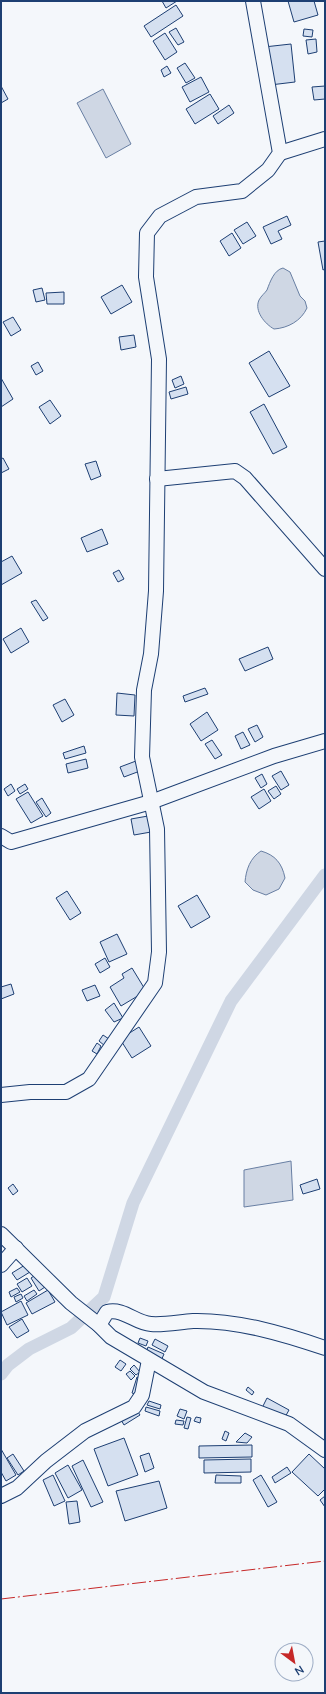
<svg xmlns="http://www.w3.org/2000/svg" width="326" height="1694" viewBox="0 0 326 1694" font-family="'Nunito Sans',sans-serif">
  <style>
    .water { fill: #cfd7e4; stroke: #687fa3 }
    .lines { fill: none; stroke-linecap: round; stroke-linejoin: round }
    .canal { stroke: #cfd7e4; stroke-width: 13 }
    .building { fill: #d5e0f0; stroke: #1d3f73 }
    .minor-casing { stroke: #1d3f73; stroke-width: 16 }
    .minor { stroke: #f4f7fb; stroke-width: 14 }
    .power { stroke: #c62828; stroke-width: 1; stroke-dasharray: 14 3 2 3; stroke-linecap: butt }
  </style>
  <rect width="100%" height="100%" fill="#f4f7fb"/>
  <g class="water">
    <path d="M 103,89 L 131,144 L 106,158 L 77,103 Z"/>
    <path d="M 283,268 L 290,272 L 300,296 L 305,301 L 307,308 C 301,321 288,328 274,329 C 265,324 254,311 259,300 C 261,296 265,293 267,290 C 270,282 274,270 283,268 Z"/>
    <path d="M 261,851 C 275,855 282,863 285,878 L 279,889 L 266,895 L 253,890 L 245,882 C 246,870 250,858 261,851 Z"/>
    <path d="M 291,1161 L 293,1200 L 244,1207 L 244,1170 Z"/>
  </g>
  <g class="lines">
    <path class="canal" d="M 1,1374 L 8,1365 L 29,1349 L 71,1328 L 104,1297 L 133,1203 L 231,1001 L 325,875"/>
  </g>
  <g class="building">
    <path d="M 162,1 L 177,1 L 166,8 Z"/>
    <path d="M 288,1 L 314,1 L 318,15 L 294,22 Z"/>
    <path d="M 176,5 L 183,16 L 151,37 L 144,26 Z"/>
    <path d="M 176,28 L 184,42 L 178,45 L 169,32 Z"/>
    <path d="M 304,29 L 313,30 L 312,37 L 303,36 Z"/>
    <path d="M 165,33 L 177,52 L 165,60 L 153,41 Z"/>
    <path d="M 316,39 L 317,52 L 308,54 L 306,40 Z"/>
    <path d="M 291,44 L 295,82 L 270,85 L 264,47 Z"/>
    <path d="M 185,63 L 195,78 L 186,83 L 177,68 Z"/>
    <path d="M 167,66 L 171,73 L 164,77 L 161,70 Z"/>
    <path d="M 201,77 L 209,92 L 190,102 L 182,87 Z"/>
    <path d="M 1,86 L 8,99 L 1,103 Z"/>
    <path d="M 325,86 L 325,99 L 314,100 L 312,87 Z"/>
    <path d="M 210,94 L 219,109 L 195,124 L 186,109 Z"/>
    <path d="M 229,105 L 234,113 L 218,124 L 213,116 Z"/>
    <path d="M 287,216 L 291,225 L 278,231 L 282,239 L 271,244 L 263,227 Z"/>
    <path d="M 247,222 L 256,236 L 243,244 L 234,230 Z"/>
    <path d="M 232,233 L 241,248 L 229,256 L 220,241 Z"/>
    <path d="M 325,241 L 325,269 L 323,270 L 318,242 Z"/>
    <path d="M 122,285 L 132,302 L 111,314 L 101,297 Z"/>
    <path d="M 42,288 L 45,300 L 36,302 L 33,290 Z"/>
    <path d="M 64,292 L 64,304 L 47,304 L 46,293 Z"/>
    <path d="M 13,317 L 21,330 L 11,336 L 3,322 Z"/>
    <path d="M 134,335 L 136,347 L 121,350 L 119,337 Z"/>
    <path d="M 269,351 L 290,386 L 269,397 L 249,363 Z"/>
    <path d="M 38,362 L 43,371 L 36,375 L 31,366 Z"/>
    <path d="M 181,376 L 184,384 L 175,388 L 172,380 Z"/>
    <path d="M 1,378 L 13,399 L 1,407 Z"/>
    <path d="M 186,387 L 188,394 L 171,399 L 169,392 Z"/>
    <path d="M 50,400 L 61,416 L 50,424 L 39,407 Z"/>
    <path d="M 264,404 L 287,447 L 273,454 L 250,412 Z"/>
    <path d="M 3,458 L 9,469 L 1,473 L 1,459 Z"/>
    <path d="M 96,461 L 101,476 L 91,480 L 85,464 Z"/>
    <path d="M 102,529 L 108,544 L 87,552 L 81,538 Z"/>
    <path d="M 12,556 L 22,573 L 1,585 L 1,562 Z"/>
    <path d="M 119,570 L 124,579 L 118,582 L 113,573 Z"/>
    <path d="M 36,600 L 48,618 L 43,621 L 31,602 Z"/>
    <path d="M 21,628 L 29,642 L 11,653 L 3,639 Z"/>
    <path d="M 268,647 L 273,659 L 245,671 L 239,659 Z"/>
    <path d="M 205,688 L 208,694 L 185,702 L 183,696 Z"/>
    <path d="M 117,693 L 135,695 L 134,716 L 116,715 Z"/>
    <path d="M 65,699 L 74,715 L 62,722 L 53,705 Z"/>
    <path d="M 207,712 L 218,730 L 201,741 L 190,724 Z"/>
    <path d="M 257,725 L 263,737 L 255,742 L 248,729 Z"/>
    <path d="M 243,732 L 250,745 L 241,749 L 235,736 Z"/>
    <path d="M 212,740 L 222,755 L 215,759 L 205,744 Z"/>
    <path d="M 84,746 L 86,753 L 65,759 L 63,753 Z"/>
    <path d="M 86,759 L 88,768 L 68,773 L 66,764 Z"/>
    <path d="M 136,761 L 140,771 L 124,777 L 120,767 Z"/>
    <path d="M 281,771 L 289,785 L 281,790 L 272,776 Z"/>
    <path d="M 262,774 L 267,784 L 261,788 L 255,778 Z"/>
    <path d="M 11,784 L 15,791 L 8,796 L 4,789 Z"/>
    <path d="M 25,784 L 28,789 L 20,794 L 17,789 Z"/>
    <path d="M 276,786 L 281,794 L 274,799 L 268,791 Z"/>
    <path d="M 264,789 L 271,801 L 259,809 L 251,797 Z"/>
    <path d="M 28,792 L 43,816 L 31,823 L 16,799 Z"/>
    <path d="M 42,798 L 51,813 L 46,817 L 36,802 Z"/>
    <path d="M 148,816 L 151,832 L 134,835 L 131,819 Z"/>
    <path d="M 67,891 L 81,913 L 70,920 L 56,898 Z"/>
    <path d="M 197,895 L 210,917 L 191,928 L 178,906 Z"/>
    <path d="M 117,934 L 127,954 L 109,962 L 100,942 Z"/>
    <path d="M 105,958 L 110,967 L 100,973 L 95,964 Z"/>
    <path d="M 132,968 L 146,991 L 121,1006 L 110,987 L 124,978 L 122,974 Z"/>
    <path d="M 11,984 L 14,994 L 1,999 L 1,987 Z"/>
    <path d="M 95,985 L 100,996 L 87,1001 L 82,990 Z"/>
    <path d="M 114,1003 L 123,1018 L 114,1022 L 105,1010 Z"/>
    <path d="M 139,1027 L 151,1046 L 132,1058 L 120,1039 Z"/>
    <path d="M 103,1035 L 109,1039 L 105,1046 L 99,1041 Z"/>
    <path d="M 97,1043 L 101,1046 L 97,1054 L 92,1051 Z"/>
    <path d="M 317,1179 L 320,1189 L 303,1194 L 300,1185 Z"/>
    <path d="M 13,1184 L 18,1191 L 13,1195 L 8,1188 Z"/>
    <path d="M 25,1265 L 30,1272 L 17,1280 L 12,1273 Z"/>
    <path d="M 37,1274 L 45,1287 L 39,1291 L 31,1278 Z"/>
    <path d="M 27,1278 L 32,1286 L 22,1292 L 17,1284 Z"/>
    <path d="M 17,1288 L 20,1292 L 11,1297 L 9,1292 Z"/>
    <path d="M 34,1290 L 37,1294 L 27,1301 L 24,1296 Z"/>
    <path d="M 48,1290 L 55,1302 L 32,1314 L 26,1303 Z"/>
    <path d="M 21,1294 L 23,1298 L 16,1302 L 14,1297 Z"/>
    <path d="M 21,1301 L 28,1315 L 7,1325 L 1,1312 Z"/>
    <path d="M 22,1319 L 29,1331 L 17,1338 L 9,1327 Z"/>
    <path d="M 140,1338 L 148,1341 L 146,1346 L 138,1343 Z"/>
    <path d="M 155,1339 L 168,1346 L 165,1352 L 152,1345 Z"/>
    <path d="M 148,1347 L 164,1354 L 161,1361 L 145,1355 Z"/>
    <path d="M 120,1360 L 126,1364 L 121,1371 L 115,1367 Z"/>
    <path d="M 134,1365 L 140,1372 L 136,1375 L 130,1369 Z"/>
    <path d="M 130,1371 L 135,1376 L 131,1380 L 126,1374 Z"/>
    <path d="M 137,1377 L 142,1379 L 137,1395 L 132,1393 Z"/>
    <path d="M 248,1387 L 254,1392 L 252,1395 L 246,1390 Z"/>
    <path d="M 267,1398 L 289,1410 L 284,1419 L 262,1408 Z"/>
    <path d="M 149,1401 L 161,1405 L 160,1409 L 147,1405 Z"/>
    <path d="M 146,1407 L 160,1411 L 159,1416 L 145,1411 Z"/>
    <path d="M 136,1409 L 140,1415 L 124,1425 L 120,1418 Z"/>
    <path d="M 180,1409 L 187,1411 L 184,1419 L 177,1416 Z"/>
    <path d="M 187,1417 L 191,1418 L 188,1429 L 184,1428 Z"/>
    <path d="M 196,1417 L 201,1418 L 200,1423 L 194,1421 Z"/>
    <path d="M 176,1420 L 184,1421 L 183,1425 L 175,1424 Z"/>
    <path d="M 225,1431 L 229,1433 L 226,1441 L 222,1439 Z"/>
    <path d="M 245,1433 L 252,1437 L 247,1443 L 236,1442 Z"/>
    <path d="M 124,1438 L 138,1475 L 108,1486 L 94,1449 Z"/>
    <path d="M 252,1445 L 252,1457 L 199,1458 L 199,1446 Z"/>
    <path d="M 1,1449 L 16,1475 L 6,1481 L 1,1472 Z"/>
    <path d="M 149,1453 L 154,1468 L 145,1472 L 140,1456 Z"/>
    <path d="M 13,1454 L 24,1471 L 18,1475 L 7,1458 Z"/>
    <path d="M 309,1454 L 325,1469 L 325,1489 L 318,1496 L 292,1472 Z"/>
    <path d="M 251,1459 L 251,1472 L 204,1473 L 204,1460 Z"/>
    <path d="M 83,1460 L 103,1502 L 91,1507 L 72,1466 Z"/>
    <path d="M 68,1465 L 82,1490 L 68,1498 L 55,1473 Z"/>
    <path d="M 287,1467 L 291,1473 L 275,1483 L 272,1477 Z"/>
    <path d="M 53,1475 L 65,1501 L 54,1506 L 43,1480 Z"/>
    <path d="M 216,1475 L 241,1476 L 241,1483 L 215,1483 Z"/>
    <path d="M 261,1475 L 277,1502 L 268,1507 L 253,1480 Z"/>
    <path d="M 159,1481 L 167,1508 L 125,1521 L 116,1491 Z"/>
    <path d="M 325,1496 L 325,1507 L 320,1500 Z"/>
    <path d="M 77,1501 L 80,1522 L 69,1524 L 66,1502 Z"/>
  </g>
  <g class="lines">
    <defs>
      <g id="minor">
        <path d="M 280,153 L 325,139"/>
        <path d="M 157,479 L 235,471 L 245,478 L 325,569"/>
        <path d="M 1,836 L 11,842 L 151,802 L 274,756 L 325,741"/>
        <path d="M 1,1095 L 30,1092 L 66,1092 L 89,1079 L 155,983 L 159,952 L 157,829 L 142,757 L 144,690 L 151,654 L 156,591 L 159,359 L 146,277 L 147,233 L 160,216 L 196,197 L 242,191 L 268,170 L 280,153 L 253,1"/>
        <path d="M 1,1234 L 71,1303 L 99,1325 L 111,1337 L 204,1392 L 289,1424 L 325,1450"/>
        <path d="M 1,1265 L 16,1248"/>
        <path d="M 99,1325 L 107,1312 C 124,1308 135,1323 151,1324 C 165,1325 179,1322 193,1321 C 237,1320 284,1334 325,1348"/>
        <path d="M 1,1496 L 17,1488 L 46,1461 L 85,1431 L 134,1407 L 142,1395 L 149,1360"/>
      </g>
    </defs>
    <use href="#minor" class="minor-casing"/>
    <use href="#minor" class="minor"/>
    <path class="power" d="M 1,1599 L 325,1561"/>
  </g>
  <rect width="326" height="1694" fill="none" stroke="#1d3f73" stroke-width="4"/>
  <g transform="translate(294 1662) rotate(148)"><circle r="19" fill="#f4f7fb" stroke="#9eadc5"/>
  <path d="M0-3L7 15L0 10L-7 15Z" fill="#c62828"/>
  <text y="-6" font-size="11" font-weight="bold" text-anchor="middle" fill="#1d3f73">N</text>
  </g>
</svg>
